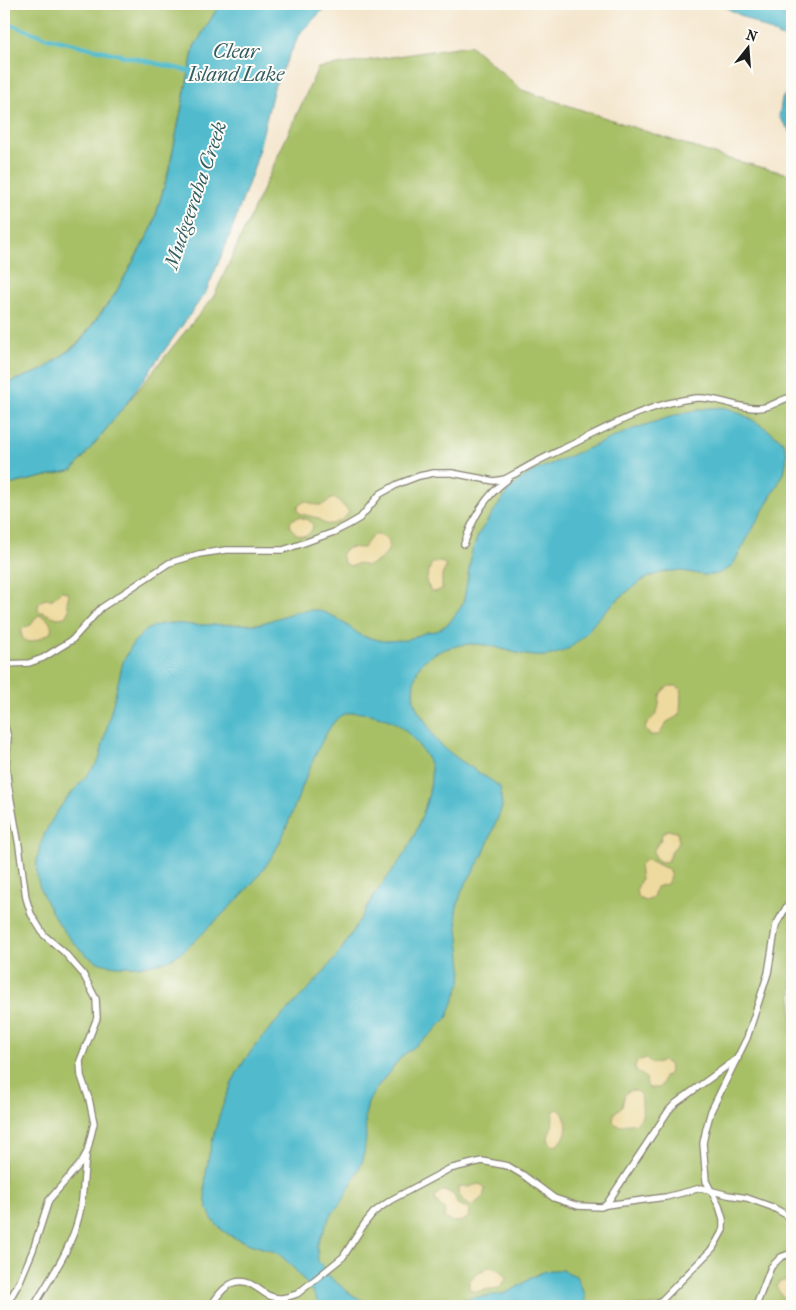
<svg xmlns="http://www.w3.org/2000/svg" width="796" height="1310" viewBox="0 0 796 1310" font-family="'IM FELL French Canon',serif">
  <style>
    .green { fill: #a7c066; stroke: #626e41 }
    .sand { fill: #eeda9e; stroke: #857b5d }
    .water { fill: #51bbcd; stroke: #366c74 }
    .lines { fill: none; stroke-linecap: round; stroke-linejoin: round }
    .stream { stroke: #51bbcd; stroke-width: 4.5 }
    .service-casing { stroke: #888174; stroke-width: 8 }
    .service { stroke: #fff; stroke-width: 5.5 }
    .labels { text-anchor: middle; stroke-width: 4; stroke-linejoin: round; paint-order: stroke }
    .water-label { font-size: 20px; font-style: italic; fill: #315c63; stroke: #fdfcf7 }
  </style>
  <rect width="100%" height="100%" fill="#fdfcf7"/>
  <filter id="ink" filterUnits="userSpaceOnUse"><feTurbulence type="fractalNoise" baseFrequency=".02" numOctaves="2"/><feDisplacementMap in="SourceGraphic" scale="10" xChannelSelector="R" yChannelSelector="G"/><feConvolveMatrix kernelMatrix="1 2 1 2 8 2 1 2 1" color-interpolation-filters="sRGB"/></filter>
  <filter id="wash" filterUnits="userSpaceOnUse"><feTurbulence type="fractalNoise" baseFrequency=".0096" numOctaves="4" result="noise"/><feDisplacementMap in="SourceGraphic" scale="20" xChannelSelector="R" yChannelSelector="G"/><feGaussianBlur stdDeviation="1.12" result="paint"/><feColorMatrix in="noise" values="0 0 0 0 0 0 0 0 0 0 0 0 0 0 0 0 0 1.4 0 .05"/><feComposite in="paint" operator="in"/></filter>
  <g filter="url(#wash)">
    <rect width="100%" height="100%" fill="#f4e6cd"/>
    <g class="green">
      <path d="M 4,4 L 222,4 L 217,9 L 194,47 L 169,170 L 152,228 L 115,294 L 79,342 L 43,370 L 4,384 Z"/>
      <path d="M 470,45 L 522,90 L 729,159 L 792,175 L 792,1306 L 4,1306 L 4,486 L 73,470 L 214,296 L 318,68 Z"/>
    </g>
    <g class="sand">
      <path d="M 334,498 L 339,501 L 349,512 C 345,520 333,526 325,524 L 318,518 L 301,514 L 298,511 L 298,506 L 305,501 C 309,502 313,505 318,505 C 324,506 328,500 334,498 Z"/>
      <path d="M 299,517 L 309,520 L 313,525 C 311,540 296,538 290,526 L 291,520 Z"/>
      <path d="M 373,535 L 379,535 L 389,540 C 391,554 378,563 366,566 L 359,563 L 352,566 L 345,564 L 341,555 C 347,545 352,548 363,548 Z"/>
      <path d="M 441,562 L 445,564 L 446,567 L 442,575 L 442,589 L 435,592 L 431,591 L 426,582 C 428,575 429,568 432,563 Z"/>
      <path d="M 61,591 L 68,592 L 69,594 L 67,602 L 69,610 L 65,617 L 57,618 L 39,611 L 38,609 C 38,599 45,599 53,599 Z"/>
      <path d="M 38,615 C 47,617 53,623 51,632 C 48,635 34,641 30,642 C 26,642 24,639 22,637 L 21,631 L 25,627 L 31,625 Z"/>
      <path d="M 669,686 L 677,686 L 681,690 L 680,715 L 667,722 L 659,735 L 650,735 L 645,729 C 647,720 654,719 657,712 C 662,700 655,695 669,686 Z"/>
      <path d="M 667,830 L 677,832 L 679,842 L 672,851 L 668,861 L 661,862 L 655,858 L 653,851 L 661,839 L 662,834 Z"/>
      <path d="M 646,859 L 668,869 L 671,876 L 667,884 L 656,887 L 653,898 L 646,901 L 638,898 L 636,891 L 641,879 L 639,866 Z"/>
      <path d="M 646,1058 L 652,1064 L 663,1061 L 669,1064 L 670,1069 L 669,1074 L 664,1077 L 662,1084 L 659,1088 L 650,1088 L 647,1086 L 646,1078 C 640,1072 630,1071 638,1061 Z"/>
      <path d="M 632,1090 C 641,1092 642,1097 642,1105 C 642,1111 644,1115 639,1121 C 634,1126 627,1122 620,1126 L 615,1124 L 613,1121 L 614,1113 L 622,1107 L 625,1093 Z"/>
      <path d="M 558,1109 C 571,1117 569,1141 554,1146 L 549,1142 C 547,1135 550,1133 552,1126 C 554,1120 551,1116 555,1110 Z"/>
      <path d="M 478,1184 L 482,1185 L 485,1189 L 483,1197 L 473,1205 C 466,1205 457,1196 458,1188 L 460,1186 L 469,1187 Z"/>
      <path d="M 441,1191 C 451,1191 455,1194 457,1204 L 468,1208 L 470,1211 L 469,1217 C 462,1223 451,1224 444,1217 L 445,1210 L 436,1201 L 435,1197 Z"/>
      <path d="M 490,1267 C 498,1269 505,1271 506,1279 C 498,1292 496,1287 485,1290 C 478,1291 476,1293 469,1289 L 469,1281 C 473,1277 484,1268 490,1267 Z"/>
      <path d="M 792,1275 L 792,1304 L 786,1301 L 776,1287 L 779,1282 L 784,1281 Z"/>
    </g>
    <g class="water">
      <path d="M 222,4 L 329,4 L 301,32 L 274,87 L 255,165 L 228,240 L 206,292 L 124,407 L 73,470 L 4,486 L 4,384 L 43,370 L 79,343 L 115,294 L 152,228 L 169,170 L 194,47 L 217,9 Z"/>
      <path d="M 719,4 L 792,4 L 792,43 L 785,39 Z"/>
      <path d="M 792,87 L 792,134 L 779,117 L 782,98 Z"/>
      <path d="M 708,408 C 714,408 721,407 727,408 C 739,411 781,435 785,446 C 788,456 786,463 784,473 L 732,566 C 708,584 698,570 674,571 C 665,571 653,575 645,579 C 634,585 615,602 606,610 C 587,629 580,648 552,655 C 525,661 499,644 473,644 C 457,644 432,651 421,664 C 414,674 411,692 415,704 C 418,712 423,717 427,724 C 431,731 433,737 439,743 C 447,750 456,758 466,764 C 477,772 489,778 500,787 L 502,807 L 483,855 L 462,890 L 456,911 L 462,967 L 461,982 L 447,1018 L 430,1035 L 402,1056 L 375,1090 L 368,1103 L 365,1116 L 366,1138 L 363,1160 L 344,1199 L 330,1216 L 317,1246 L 318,1261 L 331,1278 L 352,1295 L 375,1306 L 319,1306 C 315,1291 290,1262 277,1253 C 256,1245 226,1240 213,1220 C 201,1201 205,1176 209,1155 C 216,1123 226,1089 244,1061 C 269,1024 305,996 333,961 C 348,942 359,920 372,899 C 385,879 403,860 413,838 C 418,828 421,817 425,807 C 429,793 432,782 431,768 C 430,757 409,733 400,726 C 388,717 356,708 342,715 C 320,726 292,820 278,846 C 261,878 235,903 209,927 C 198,938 187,950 174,957 C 157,967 114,970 96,961 C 73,950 44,906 38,881 C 36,873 36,863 38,855 C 42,834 55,812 69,796 C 79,784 90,773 99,760 L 123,662 L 133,643 L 144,632 L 152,627 L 161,624 L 171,623 L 195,625 L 260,624 L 295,612 L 310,610 L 319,610 L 335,617 L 362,636 L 383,641 L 406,640 L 427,632 L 437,631 L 449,623 L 461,607 L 464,599 L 472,551 L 479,533 L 508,491 L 521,479 L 532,472 L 565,458 L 633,429 L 676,415 Z"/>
      <path d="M 552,1270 L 562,1270 L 576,1276 L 585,1294 L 585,1306 L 409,1306 L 502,1294 C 521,1289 532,1272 552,1270 Z"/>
    </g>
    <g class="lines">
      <path class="stream" d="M 4,22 L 48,38 L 193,72"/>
    </g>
  </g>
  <g filter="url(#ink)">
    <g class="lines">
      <defs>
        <g id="service">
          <path d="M 515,474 C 535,461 557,452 579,441 C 616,423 654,402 697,398 C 718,397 736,408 756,408 C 770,409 780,399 792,397"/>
          <path d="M 464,544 C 473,518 485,496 507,480"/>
          <path d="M 4,664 L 29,663 L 43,658 L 59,648 L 72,640 L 101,608 L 169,563 L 199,554 L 226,550 L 283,550 L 298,545 L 334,532 L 348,525 L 360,518 L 380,494 L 398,484 L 419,476 L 434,473 L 452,473 L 494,481 L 505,479 L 516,473"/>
          <path d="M 4,723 L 8,737 L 6,766 L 8,784 L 19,846 L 26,898 L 31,914 L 44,935 L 64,952 L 83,974 L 96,999 L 97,1018 L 80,1061 L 81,1076 L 89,1099 L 94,1123 L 87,1152 L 81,1163 L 49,1200 L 33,1250 L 20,1281 L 6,1306"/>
          <path d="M 606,1205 L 666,1197 L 701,1188 L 728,1195 L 747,1198 L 772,1207 L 792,1218"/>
          <path d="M 34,1306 C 51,1277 71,1249 79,1216 C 84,1197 83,1177 86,1157"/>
          <path d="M 211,1306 C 220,1291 234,1273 254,1286 C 260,1289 264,1294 270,1296 C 279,1300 288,1297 297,1294 L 343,1257 L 365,1223 L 374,1212 L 391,1200 L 449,1169 L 482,1161 L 508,1166 L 523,1175 L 554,1198 L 578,1206 L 601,1207 L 606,1205 L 669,1110 L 676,1103 L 738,1058"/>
          <path d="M 656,1306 L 713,1248 L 723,1230 L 723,1219 L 719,1206 L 706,1181 L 703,1143 L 706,1129 L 711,1111 L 747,1038 L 768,973 L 776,925 L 792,897"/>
          <path d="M 756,1306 L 771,1267 L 781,1257 L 792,1253"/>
        </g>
      </defs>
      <use href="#service" class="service-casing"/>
      <use href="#service" class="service"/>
    </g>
  </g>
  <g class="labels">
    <g class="water-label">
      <text x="236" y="58">Clear<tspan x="236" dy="23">Island Lake</tspan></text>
      <text transform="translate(195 195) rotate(-71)" y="7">Mudgeeraba Creek</text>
    </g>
  </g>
  <rect width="796" height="1310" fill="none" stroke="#fdfcf7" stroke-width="20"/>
  <g transform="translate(748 48) rotate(17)" stroke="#fdfcf7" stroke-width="4" paint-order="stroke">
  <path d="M0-4L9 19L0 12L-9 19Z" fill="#1c1c1c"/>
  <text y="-8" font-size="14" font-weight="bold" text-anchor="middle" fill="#1c1c1c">N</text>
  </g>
</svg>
